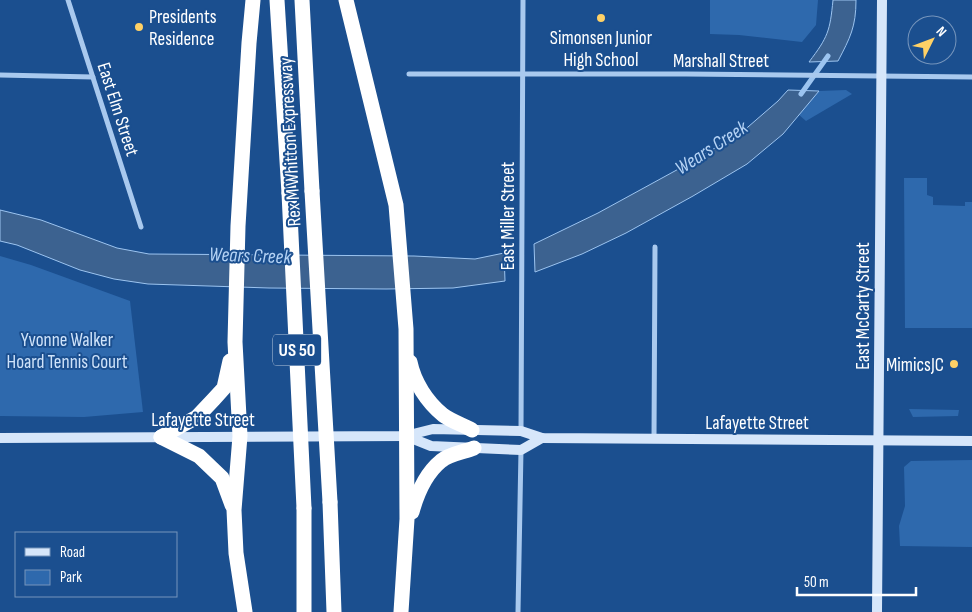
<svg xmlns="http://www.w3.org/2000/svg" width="972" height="612" viewBox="0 0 972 612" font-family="'Sofia Sans Condensed',sans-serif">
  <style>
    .green { fill: #2e69ad }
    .water { fill: #3c6290; stroke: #9cc4f0 }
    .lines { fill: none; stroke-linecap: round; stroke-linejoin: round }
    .stream { stroke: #9cc4f0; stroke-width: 5 }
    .minor { stroke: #a9c9ee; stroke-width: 5 }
    .secondary { stroke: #d6e6fa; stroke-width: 10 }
    .motorway { stroke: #fff; stroke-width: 15 }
    .motorway-bridge { stroke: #fff; stroke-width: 15 }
    .poi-dot { fill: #ffd166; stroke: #1b4f8f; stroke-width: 2 }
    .labels { text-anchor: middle; stroke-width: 4; stroke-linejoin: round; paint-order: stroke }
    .shield { fill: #1b4f8f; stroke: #bbcadd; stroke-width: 1 }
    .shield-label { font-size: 18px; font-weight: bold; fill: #fff }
    .poi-label { font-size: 19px; fill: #fff; stroke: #1b4f8f; text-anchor: start }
    .street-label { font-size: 19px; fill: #fff; stroke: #1b4f8f }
    .park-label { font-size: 19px; fill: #cfe3fa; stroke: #1b4f8f }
    .water-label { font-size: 20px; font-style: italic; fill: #b5d3f5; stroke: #1b4f8f }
  </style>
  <rect width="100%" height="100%" fill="#1b4f8f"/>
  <g class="green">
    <path d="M 710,0 L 818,0 L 816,25 L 802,42 L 739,35 L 710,34 Z"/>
    <path d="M 846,90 L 852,94 L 806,121 L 798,114 L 819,91 Z"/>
    <path d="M 904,178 L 927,178 L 927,195 L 933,197 L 933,205 L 965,206 L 965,202 L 972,202 L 972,328 L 905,328 Z"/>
    <path d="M 0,256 L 31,265 L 130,301 L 143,412 L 84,417 L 0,416 Z"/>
    <path d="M 909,409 L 959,410 L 958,416 L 913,417 Z"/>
    <path d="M 972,460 L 972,547 L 900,546 L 899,526 L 905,506 L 904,467 L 911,461 Z"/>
  </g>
  <g class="water">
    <path d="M 833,0 L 856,0 C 856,27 850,38 838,61 L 809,62 C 828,37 830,31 833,0 Z"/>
    <path d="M 788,90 L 819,91 L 783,134 L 747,164 L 693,196 L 626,233 L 582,254 L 535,272 L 534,244 L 598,213 L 684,166 L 741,133 L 778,101 Z"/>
    <path d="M 0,210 L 41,220 L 117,248 L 149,254 L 414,256 L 475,259 L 504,253 L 505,281 L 453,288 L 386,289 L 269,288 L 148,284 L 114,279 L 80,270 L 17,245 L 0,241 Z"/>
  </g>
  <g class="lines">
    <path class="stream" d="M 801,94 L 828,56"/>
    <g class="minor">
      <path d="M 68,0 L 141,227"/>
      <path d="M 409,74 L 686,74 L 972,77"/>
      <path d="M 0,75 L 93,77"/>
      <path d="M 521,431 L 523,0"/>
      <path d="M 654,439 L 655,247"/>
      <path d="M 518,612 L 521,450"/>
    </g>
    <g class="secondary">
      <path d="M 406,436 L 431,446 L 521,450 L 542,438"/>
      <path d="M 0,438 L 405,436 L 433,429 L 521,431 L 542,438 L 972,441"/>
      <path d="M 877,612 L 882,0"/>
    </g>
    <g class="motorway">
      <path d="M 277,0 L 289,193"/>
      <path d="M 302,0 L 312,191"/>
      <path d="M 346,0 L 396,205 L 406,329 L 407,519 L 401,612"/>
      <path d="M 410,362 C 414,382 427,402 443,415 C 451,421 463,425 472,430"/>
      <path d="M 161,437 L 197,417 L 214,399 L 224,388 L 230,361"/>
      <path d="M 161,437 L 199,456 L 222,478 L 232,505"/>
      <path d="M 330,502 L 334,612"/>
      <path d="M 412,512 C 417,494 425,474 441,461 C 449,454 464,452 474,448"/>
      <path d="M 245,612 L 236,553 L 234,510 L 240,436 L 235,342 L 238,226 L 249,43 L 253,0"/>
      <path d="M 304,612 L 304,508"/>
    </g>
    <g class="motorway-bridge">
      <path d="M 312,191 L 330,502"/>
      <path d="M 289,193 L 304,508"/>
    </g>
  </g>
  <g class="poi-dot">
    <circle cx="601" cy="18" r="5"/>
    <circle cx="139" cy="27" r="5"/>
    <circle cx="954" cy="364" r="5"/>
  </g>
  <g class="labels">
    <rect class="shield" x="273" y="334.5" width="48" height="31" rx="4"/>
    <g class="shield-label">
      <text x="297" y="356">US 50</text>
    </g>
    <g class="poi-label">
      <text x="149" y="23">Presidents<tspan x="149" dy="22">Residence</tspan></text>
      <text x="601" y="44" text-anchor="middle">Simonsen Junior<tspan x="601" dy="22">High School</tspan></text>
      <text x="944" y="371" text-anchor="end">MimicsJC</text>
    </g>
    <g class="street-label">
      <text x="721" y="67">Marshall Street</text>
      <text transform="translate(119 109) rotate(72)" y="7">East Elm Street</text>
      <text transform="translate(289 142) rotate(-93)" y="7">Rex M Whitton Expressway</text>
      <text transform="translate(507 216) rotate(-90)" y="7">East Miller Street</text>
      <text transform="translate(862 306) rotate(-90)" y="7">East McCarty Street</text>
      <text x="203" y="426">Lafayette Street</text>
      <text x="757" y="429">Lafayette Street</text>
    </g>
    <g class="park-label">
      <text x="67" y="346">Yvonne Walker<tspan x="67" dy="22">Hoard Tennis Court</tspan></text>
    </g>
    <g class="water-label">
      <text transform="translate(711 147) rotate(-33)" y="7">Wears Creek</text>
      <text transform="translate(250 255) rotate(2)" y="7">Wears Creek</text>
    </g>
  </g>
  <rect x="15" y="532" width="162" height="65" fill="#1b4f8f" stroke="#7695bc"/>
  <rect x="25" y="548" width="25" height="8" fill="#d6e6fa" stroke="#7695bc"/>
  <text x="60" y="557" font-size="15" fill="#ffffff">Road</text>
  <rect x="25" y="570" width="25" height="15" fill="#2e69ad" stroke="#7695bc"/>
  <text x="60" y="582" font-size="15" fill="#ffffff">Park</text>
  <g transform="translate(932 40) rotate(48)"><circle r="24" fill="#1b4f8f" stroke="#7695bc"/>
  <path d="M0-4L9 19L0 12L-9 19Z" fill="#ffd166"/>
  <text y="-8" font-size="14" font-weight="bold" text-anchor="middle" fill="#ffffff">N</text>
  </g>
  <path d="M797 587v8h119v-8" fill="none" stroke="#ffffff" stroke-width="2.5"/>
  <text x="804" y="587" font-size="15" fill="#ffffff" stroke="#1b4f8f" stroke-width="4" paint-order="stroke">50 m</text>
</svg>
